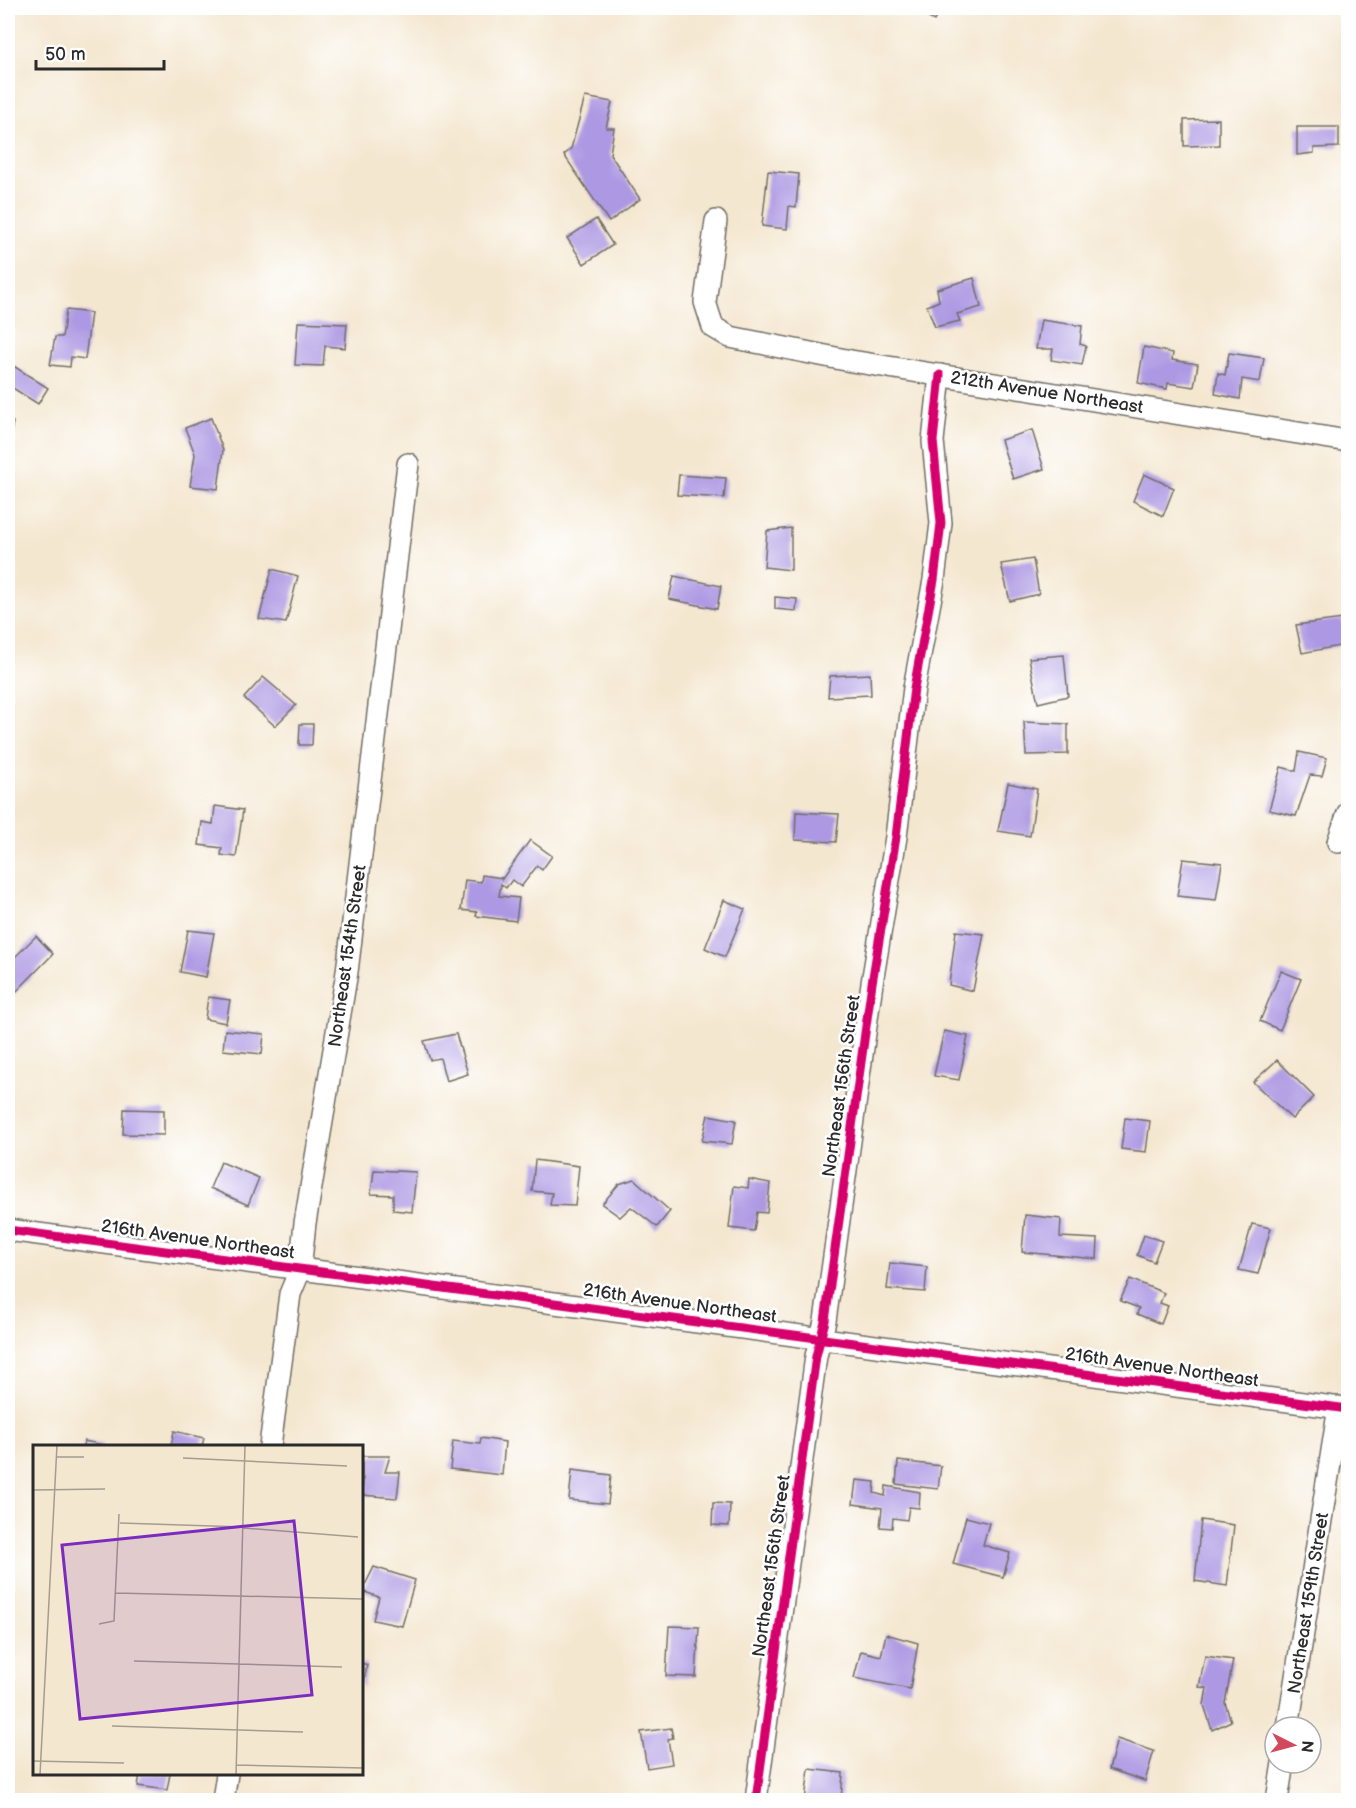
<svg xmlns="http://www.w3.org/2000/svg" width="1356" height="1808" viewBox="0 0 1356 1808" font-family="'Balsamiq Sans',sans-serif">
  <style>
    .building { fill: #ad99e3 }
    .lines { fill: none; stroke-linecap: round; stroke-linejoin: round }
    .minor-casing { stroke: #716d65; stroke-width: 24 }
    .minor { stroke: #fff; stroke-width: 21 }
    .cycleway-casing { stroke: #fff; stroke-width: 13 }
    .cycleway { stroke: #d6006c; stroke-width: 9 }
    .labels { text-anchor: middle; stroke-width: 5; stroke-linejoin: round; paint-order: stroke }
    .street-label { font-size: 18px; fill: #2b2b2b; stroke: #fff }
    .inset-road { fill: none; stroke: #a49c8e; stroke-width: 1.5 }
    .view { fill: #7b2cbf; fill-opacity: 0.15; stroke: #7b2cbf; stroke-width: 3 }
    .inset-edge { fill: none; stroke: #2b2b2b; stroke-width: 3 }
  </style>
  <rect width="100%" height="100%" fill="#fff"/>
  <filter id="ink" filterUnits="userSpaceOnUse"><feTurbulence type="fractalNoise" baseFrequency=".0167" numOctaves="2"/><feDisplacementMap in="SourceGraphic" scale="12" xChannelSelector="R" yChannelSelector="G"/><feConvolveMatrix kernelMatrix="1 2 1 2 8 2 1 2 1" color-interpolation-filters="sRGB"/></filter>
  <filter id="wash" filterUnits="userSpaceOnUse"><feTurbulence type="fractalNoise" baseFrequency=".008" numOctaves="4" result="noise"/><feDisplacementMap in="SourceGraphic" scale="24" xChannelSelector="R" yChannelSelector="G"/><feGaussianBlur stdDeviation="1.35" result="paint"/><feColorMatrix in="noise" values="0 0 0 0 0 0 0 0 0 0 0 0 0 0 0 0 0 1.4 0 .05"/><feComposite in="paint" operator="in"/></filter>
  <g filter="url(#wash)">
    <rect width="100%" height="100%" fill="#f4e7d0"/>
    <g id="blocks">
      <g class="building">
        <path d="M 911,8 L 941,8 L 934,21 Z"/>
        <path d="M 585,97 L 612,102 L 606,128 L 614,128 L 610,154 L 640,199 L 609,222 L 564,155 L 571,149 Z"/>
        <path d="M 1219,119 L 1219,145 L 1184,146 L 1184,120 Z"/>
        <path d="M 1297,127 L 1339,127 L 1339,147 L 1314,148 L 1314,153 L 1297,155 Z"/>
        <path d="M 768,171 L 799,174 L 796,207 L 789,206 L 787,229 L 762,226 Z"/>
        <path d="M 596,219 L 613,245 L 584,264 L 567,238 Z"/>
        <path d="M 974,278 L 981,307 L 957,314 L 960,321 L 935,327 L 927,306 L 939,301 L 937,289 Z"/>
        <path d="M 66,310 L 91,313 L 85,359 L 71,357 L 70,367 L 50,365 L 55,337 L 62,337 Z"/>
        <path d="M 1041,320 L 1082,326 L 1080,344 L 1086,346 L 1082,365 L 1051,360 L 1053,349 L 1036,349 Z"/>
        <path d="M 298,322 L 347,324 L 345,348 L 325,346 L 323,366 L 295,365 Z"/>
        <path d="M 1144,347 L 1173,353 L 1172,360 L 1198,364 L 1194,387 L 1168,383 L 1167,389 L 1138,383 Z"/>
        <path d="M 1229,353 L 1264,358 L 1260,382 L 1242,379 L 1240,399 L 1215,394 L 1218,373 L 1225,375 Z"/>
        <path d="M 12,365 L 48,388 L 38,404 L 8,385 L 8,373 Z"/>
        <path d="M 211,418 L 223,450 L 218,489 L 190,486 L 195,454 L 185,428 Z"/>
        <path d="M 8,421 L 13,422 L 9,445 L 8,444 Z"/>
        <path d="M 1032,430 L 1044,469 L 1013,479 L 1001,440 Z"/>
        <path d="M 1144,474 L 1174,488 L 1163,516 L 1133,501 Z"/>
        <path d="M 679,475 L 726,478 L 724,498 L 677,495 Z"/>
        <path d="M 791,528 L 791,570 L 764,567 L 767,531 Z"/>
        <path d="M 1033,559 L 1039,594 L 1010,601 L 1001,564 Z"/>
        <path d="M 272,569 L 298,576 L 286,623 L 259,619 Z"/>
        <path d="M 674,576 L 721,586 L 717,609 L 669,599 Z"/>
        <path d="M 775,597 L 797,599 L 796,611 L 775,609 Z"/>
        <path d="M 1343,619 L 1345,645 L 1302,653 L 1296,625 Z"/>
        <path d="M 1064,655 L 1068,696 L 1038,703 L 1029,658 Z"/>
        <path d="M 870,674 L 871,695 L 828,697 L 830,676 Z"/>
        <path d="M 263,677 L 296,705 L 275,726 L 244,698 Z"/>
        <path d="M 1024,722 L 1068,724 L 1068,754 L 1026,755 Z"/>
        <path d="M 300,724 L 313,724 L 312,745 L 299,745 Z"/>
        <path d="M 1299,752 L 1327,758 L 1322,776 L 1310,775 L 1296,816 L 1269,810 L 1281,767 L 1296,771 Z"/>
        <path d="M 1008,783 L 1037,789 L 1030,836 L 998,831 Z"/>
        <path d="M 215,806 L 243,810 L 236,857 L 221,855 L 222,848 L 199,845 L 202,822 L 213,824 Z"/>
        <path d="M 796,812 L 839,814 L 836,842 L 795,840 Z"/>
        <path d="M 530,840 L 552,856 L 542,870 L 537,866 L 521,887 L 512,880 L 506,888 L 501,884 L 499,896 L 519,898 L 516,921 L 476,916 L 477,912 L 461,910 L 465,880 L 481,882 L 482,875 L 502,878 L 502,879 Z"/>
        <path d="M 1183,859 L 1222,863 L 1216,900 L 1177,896 Z"/>
        <path d="M 724,900 L 745,909 L 725,957 L 705,948 Z"/>
        <path d="M 188,930 L 214,933 L 206,977 L 180,972 Z"/>
        <path d="M 956,931 L 984,934 L 973,991 L 949,985 Z"/>
        <path d="M 36,936 L 53,954 L 15,993 L 8,985 L 8,964 Z"/>
        <path d="M 1281,971 L 1301,979 L 1280,1030 L 1260,1021 Z"/>
        <path d="M 208,997 L 230,1000 L 226,1023 L 205,1019 Z"/>
        <path d="M 225,1030 L 264,1034 L 262,1054 L 223,1050 Z"/>
        <path d="M 944,1031 L 968,1036 L 959,1080 L 934,1076 Z"/>
        <path d="M 456,1034 L 468,1074 L 446,1081 L 440,1058 L 430,1060 L 424,1041 Z"/>
        <path d="M 1277,1060 L 1314,1097 L 1292,1119 L 1253,1082 Z"/>
        <path d="M 124,1109 L 164,1110 L 164,1135 L 123,1134 Z"/>
        <path d="M 708,1115 L 736,1120 L 732,1144 L 702,1141 Z"/>
        <path d="M 1125,1118 L 1150,1121 L 1146,1152 L 1121,1149 Z"/>
        <path d="M 535,1160 L 579,1166 L 575,1206 L 550,1205 L 552,1193 L 532,1191 Z"/>
        <path d="M 221,1162 L 259,1178 L 248,1205 L 210,1188 Z"/>
        <path d="M 374,1170 L 416,1172 L 412,1212 L 393,1210 L 393,1195 L 371,1194 Z"/>
        <path d="M 634,1179 L 670,1211 L 657,1227 L 631,1207 L 620,1217 L 602,1204 L 619,1184 Z"/>
        <path d="M 749,1179 L 770,1183 L 767,1213 L 757,1212 L 754,1231 L 729,1228 L 734,1186 L 748,1188 Z"/>
        <path d="M 1025,1215 L 1061,1219 L 1060,1237 L 1098,1239 L 1097,1259 L 1022,1252 Z"/>
        <path d="M 1252,1224 L 1271,1228 L 1258,1274 L 1239,1270 Z"/>
        <path d="M 1144,1235 L 1162,1241 L 1154,1262 L 1137,1255 Z"/>
        <path d="M 890,1263 L 927,1267 L 925,1292 L 887,1289 Z"/>
        <path d="M 1130,1279 L 1164,1293 L 1160,1303 L 1168,1306 L 1161,1324 L 1137,1314 L 1139,1308 L 1120,1301 Z"/>
        <path d="M 174,1431 L 204,1438 L 202,1446 L 171,1446 Z"/>
        <path d="M 481,1438 L 505,1442 L 502,1475 L 450,1469 L 453,1441 L 480,1444 Z"/>
        <path d="M 84,1441 L 104,1445 L 104,1446 L 83,1446 Z"/>
        <path d="M 362,1456 L 390,1456 L 385,1472 L 400,1472 L 397,1498 L 362,1495 L 363,1478 L 362,1478 Z"/>
        <path d="M 898,1461 L 941,1466 L 938,1489 L 896,1484 Z"/>
        <path d="M 572,1470 L 611,1475 L 608,1504 L 569,1500 Z"/>
        <path d="M 856,1480 L 875,1482 L 874,1493 L 885,1496 L 886,1486 L 920,1492 L 919,1508 L 909,1507 L 907,1520 L 893,1518 L 892,1528 L 880,1527 L 882,1508 L 853,1504 Z"/>
        <path d="M 713,1503 L 730,1504 L 729,1526 L 712,1525 Z"/>
        <path d="M 966,1517 L 989,1523 L 983,1545 L 1010,1553 L 1003,1577 L 953,1564 Z"/>
        <path d="M 1201,1520 L 1234,1525 L 1227,1586 L 1195,1581 Z"/>
        <path d="M 374,1567 L 415,1580 L 402,1626 L 373,1620 L 379,1597 L 362,1591 Z"/>
        <path d="M 669,1626 L 699,1627 L 696,1677 L 666,1676 Z"/>
        <path d="M 886,1634 L 918,1643 L 910,1689 L 854,1678 L 861,1651 L 881,1656 Z"/>
        <path d="M 1205,1656 L 1233,1660 L 1225,1703 L 1231,1721 L 1212,1730 L 1204,1705 L 1207,1688 L 1199,1687 Z"/>
        <path d="M 362,1663 L 367,1665 L 363,1687 L 362,1687 Z"/>
        <path d="M 671,1728 L 673,1738 L 668,1739 L 672,1764 L 647,1768 L 641,1732 Z"/>
        <path d="M 1117,1739 L 1154,1751 L 1145,1781 L 1109,1769 Z"/>
        <path d="M 809,1769 L 843,1773 L 841,1800 L 805,1800 Z"/>
        <path d="M 140,1774 L 170,1774 L 167,1790 L 138,1786 Z"/>
      </g>
    </g>
  </g>
  <g filter="url(#ink)">
    <use href="#blocks" fill-opacity="0" stroke="#716d65" stroke-width="1.5"/>
    <g class="lines">
      <defs>
        <g id="minor">
          <path d="M 716,221 L 705,302 L 713,327 L 730,337 L 851,361 L 1348,441"/>
          <path d="M 1338,842 L 1348,813"/>
          <path d="M 8,1230 L 1348,1409"/>
          <path d="M 270,1446 L 290,1294 L 300,1270 L 305,1223 L 347,972 L 408,464"/>
          <path d="M 1288,1727 L 1339,1407"/>
          <path d="M 223,1800 L 227,1774"/>
          <path d="M 756,1800 L 816,1356 L 825,1321 L 872,983 L 896,837 L 914,688 L 934,580 L 941,523 L 933,441 L 940,375"/>
          <path d="M 1277,1800 L 1283,1763"/>
        </g>
      </defs>
      <use href="#minor" class="minor-casing"/>
      <use href="#minor" class="minor"/>
      <defs>
        <g id="cycleway">
          <path d="M 8,1230 L 1348,1409"/>
          <path d="M 756,1800 L 816,1356 L 825,1321 L 872,983 L 896,837 L 914,688 L 934,580 L 941,523 L 933,441 L 940,375"/>
        </g>
      </defs>
      <use href="#cycleway" class="cycleway-casing"/>
      <use href="#cycleway" class="cycleway"/>
    </g>
  </g>
  <g class="labels">
    <g class="street-label">
      <text transform="translate(1047 392) rotate(9)" y="6">212th Avenue Northeast</text>
      <text transform="translate(347 956) rotate(-82)" y="6">Northeast 154th Street</text>
      <text transform="translate(841 1086) rotate(-82)" y="6">Northeast 156th Street</text>
      <text transform="translate(198 1239) rotate(8)" y="6">216th Avenue Northeast</text>
      <text transform="translate(680 1303) rotate(8)" y="6">216th Avenue Northeast</text>
      <text transform="translate(1162 1367) rotate(8)" y="6">216th Avenue Northeast</text>
      <text transform="translate(771 1566) rotate(-82)" y="6">Northeast 156th Street</text>
      <text transform="translate(1308 1603) rotate(-81)" y="6">Northeast 159th Street</text>
    </g>
  </g>
  <g transform="translate(33 1445)">
    <rect width="330" height="330" fill="#f4e7d0"/>
    <path class="inset-road" d="M 23,12 L 51,12M 150,13 L 314,21M 0,45 L 72,44M 87,78 L 210,82M 210,83 L 325,92M 83,148 L 330,154M 66,179 L 81,176 L 86,69M 101,216 L 309,222M 79,281 L 270,287M 0,316 L 91,318M 203,320 L 330,323M 7,330 L 24,0M 203,330 L 212,0"/>
    <path class="view" d="M 261,76 L 279,250 L 47,274 L 29,100 Z"/>
    <rect width="330" height="330" class="inset-edge"/>
  </g>
  <rect width="1356" height="1808" fill="none" stroke="#fff" stroke-width="30"/>
  <g transform="translate(1293 1745) rotate(96)"><circle r="28" fill="#ffffff" stroke="#aaaaaa" stroke-width="1.5"/>
  <path d="M0-4.5L10 22L0 15L-10 22Z" fill="#d1495b"/>
  <text y="-9" font-size="16" font-weight="bold" text-anchor="middle" fill="#2b2b2b">N</text>
  </g>
  <path d="M36 60v9h128v-9" fill="none" stroke="#2b2b2b" stroke-width="3"/>
  <text x="45" y="60" font-size="18" fill="#2b2b2b" stroke="#ffffff" stroke-width="4.5" paint-order="stroke">50 m</text>
</svg>
